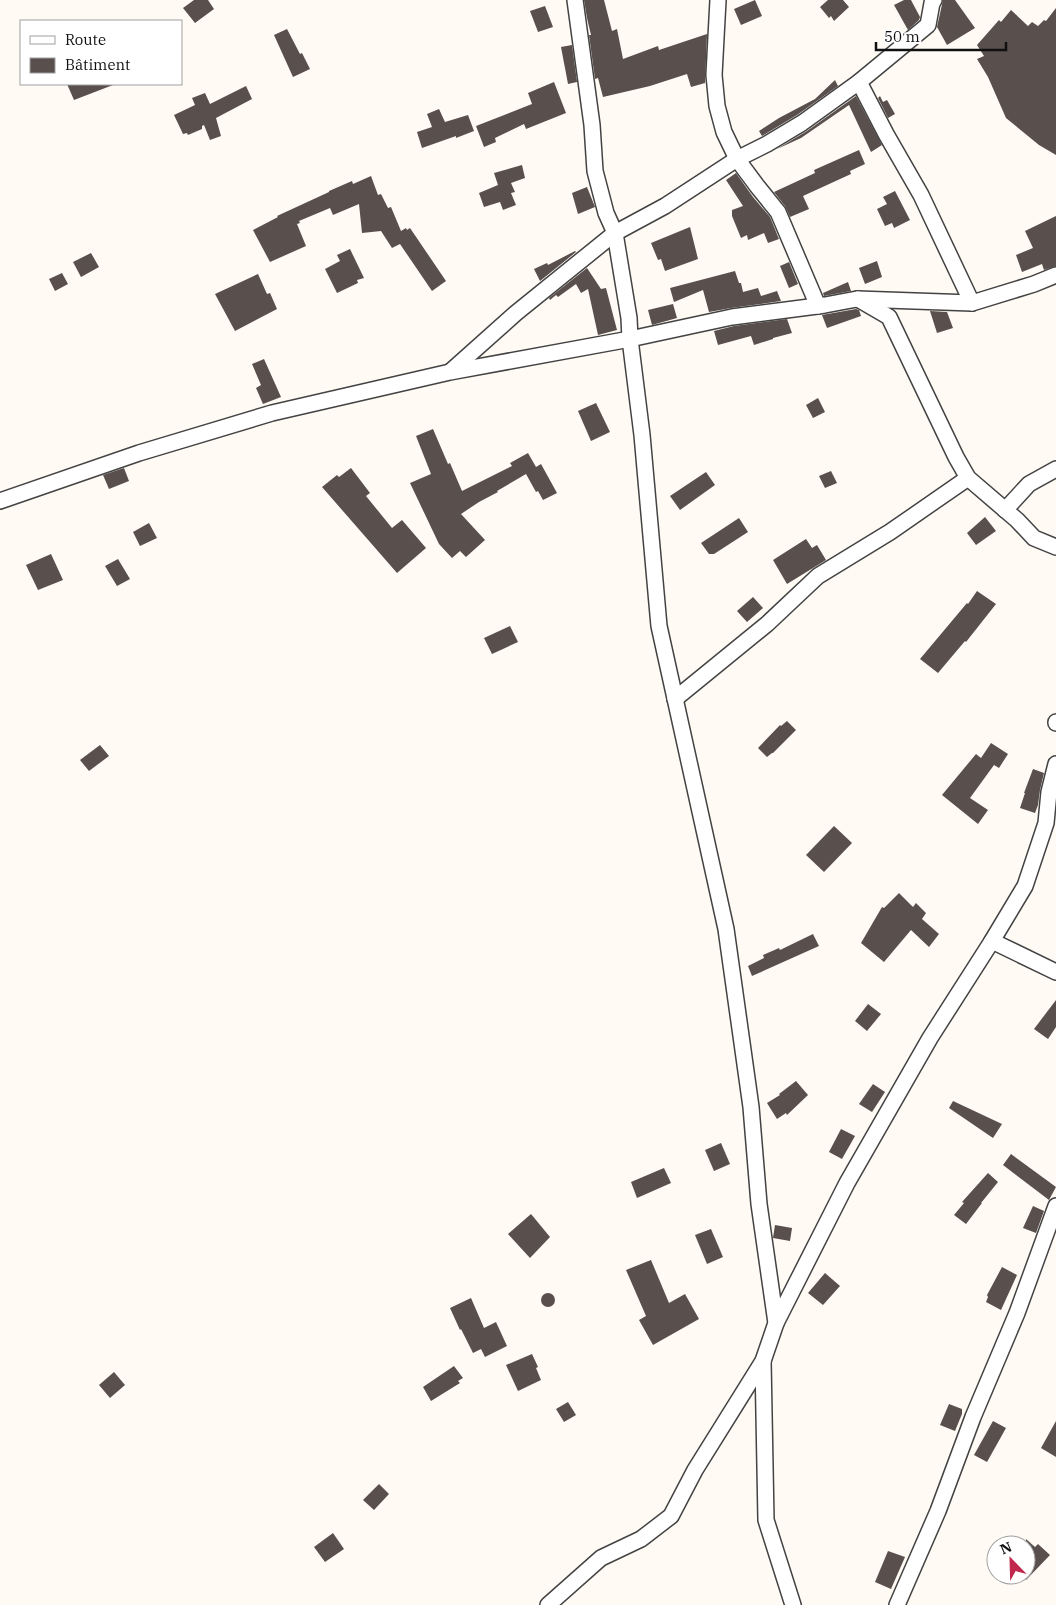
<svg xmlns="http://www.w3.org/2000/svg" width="1056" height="1605" viewBox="0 0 1056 1605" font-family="'IBM Plex Serif',serif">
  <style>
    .building { fill: #594f4c }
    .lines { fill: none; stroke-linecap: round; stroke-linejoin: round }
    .minor-casing { stroke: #434343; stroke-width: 18 }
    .minor { stroke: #fff; stroke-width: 15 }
  </style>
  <rect width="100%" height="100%" fill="#fffaf3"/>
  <g class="building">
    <path d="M 194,0 L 208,0 L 214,9 L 195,23 L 183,8 Z"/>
    <path d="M 584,0 L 604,0 L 612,31 L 617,29 L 623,59 L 658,46 L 659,50 L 707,34 L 705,83 L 691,87 L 687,74 L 650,86 L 603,97 L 598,78 L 595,79 L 589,35 L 591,35 L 587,18 Z"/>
    <path d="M 755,0 L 762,16 L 741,25 L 734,9 Z"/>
    <path d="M 828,0 L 843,0 L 849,7 L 834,21 L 831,16 L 829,18 L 820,7 Z"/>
    <path d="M 904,0 L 911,0 L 920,17 L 919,20 L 908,30 L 894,5 Z"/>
    <path d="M 943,0 L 955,0 L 975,28 L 947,45 L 937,27 Z"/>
    <path d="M 545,6 L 553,27 L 538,32 L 530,11 Z"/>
    <path d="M 1056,8 L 1056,155 L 1039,145 L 1006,118 L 988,77 L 977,59 L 984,56 L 977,45 L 999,20 L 1001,22 L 1011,10 L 1028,26 L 1032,22 L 1038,26 L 1044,20 L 1046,21 Z"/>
    <path d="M 287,29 L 300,54 L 302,53 L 310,69 L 293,77 L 274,35 Z"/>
    <path d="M 572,45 L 577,82 L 568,84 L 561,47 Z"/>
    <path d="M 835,80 L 838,86 L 797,115 L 762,136 L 759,131 L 779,118 L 815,99 Z"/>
    <path d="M 554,82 L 566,113 L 526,129 L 524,124 L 495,138 L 496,142 L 484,147 L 476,126 L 532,104 L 528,93 Z"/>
    <path d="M 67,84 L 112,84 L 113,85 L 74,100 Z"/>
    <path d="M 246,86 L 252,99 L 216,118 L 221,136 L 210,140 L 204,125 L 202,126 L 202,129 L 188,135 L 187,133 L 183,134 L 174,115 L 195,105 L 192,98 L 205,93 L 210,104 Z"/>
    <path d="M 856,96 L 882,145 L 871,152 L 849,105 L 801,138 L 777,149 L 807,131 Z"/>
    <path d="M 880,96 L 883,102 L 887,100 L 895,114 L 888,118 L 878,98 Z"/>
    <path d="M 439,109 L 445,122 L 468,115 L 474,131 L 456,138 L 456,136 L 422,148 L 417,132 L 432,127 L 427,114 Z"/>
    <path d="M 859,150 L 865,164 L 850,171 L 851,174 L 803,196 L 809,209 L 790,217 L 785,206 L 774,192 L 815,173 L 814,170 Z"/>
    <path d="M 522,165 L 525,178 L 511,183 L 515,192 L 511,193 L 516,205 L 503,210 L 500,202 L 484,207 L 479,193 L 498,185 L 494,173 Z"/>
    <path d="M 736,173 L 753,197 L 770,217 L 779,239 L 768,243 L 764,233 L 748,240 L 747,235 L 741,238 L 732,216 L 732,210 L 743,206 L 726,180 Z"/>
    <path d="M 371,176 L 378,195 L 381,194 L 388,208 L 391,207 L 401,231 L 406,228 L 407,230 L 410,228 L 446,281 L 432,291 L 400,244 L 392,248 L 381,231 L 362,233 L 359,204 L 333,215 L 330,208 L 299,221 L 300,223 L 297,224 L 306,246 L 270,262 L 253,230 L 278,217 L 277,216 L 329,192 L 329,191 L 352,181 L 353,184 Z"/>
    <path d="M 587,187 L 595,207 L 578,214 L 572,193 Z"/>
    <path d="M 895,191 L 910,220 L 894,228 L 892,223 L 885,226 L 877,209 L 887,204 L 883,197 Z"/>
    <path d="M 1056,216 L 1056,266 L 1044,270 L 1042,264 L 1022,272 L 1016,255 L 1033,248 L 1025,231 Z"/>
    <path d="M 690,227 L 698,259 L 665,271 L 661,259 L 658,260 L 651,243 Z"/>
    <path d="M 350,249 L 364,278 L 357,280 L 358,283 L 337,293 L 325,269 L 340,261 L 337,255 Z"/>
    <path d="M 575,251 L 576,252 L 540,281 L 534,269 L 547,263 L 548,265 Z"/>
    <path d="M 91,253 L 99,267 L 81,277 L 73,262 Z"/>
    <path d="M 877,261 L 882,277 L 865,284 L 859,268 Z"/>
    <path d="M 789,262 L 798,284 L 789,288 L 780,266 Z"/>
    <path d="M 587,268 L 601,289 L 606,288 L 617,330 L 598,335 L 588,289 L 581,293 L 576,284 L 558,297 L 556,295 L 550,300 L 549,298 Z"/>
    <path d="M 735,271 L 739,283 L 741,283 L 743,292 L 758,288 L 761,296 L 777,291 L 781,301 L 731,308 L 709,312 L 703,290 L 674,302 L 670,288 Z"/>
    <path d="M 62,273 L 68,284 L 55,291 L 49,279 Z"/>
    <path d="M 258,274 L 267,294 L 270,293 L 277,309 L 235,331 L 215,294 Z"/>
    <path d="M 848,282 L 851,291 L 824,296 L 823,293 Z"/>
    <path d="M 673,304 L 677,318 L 652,325 L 648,310 Z"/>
    <path d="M 856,309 L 859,310 L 861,316 L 827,328 L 822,315 Z"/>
    <path d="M 930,311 L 947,312 L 953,328 L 937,333 Z"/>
    <path d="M 787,319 L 792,333 L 773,338 L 773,339 L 754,345 L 751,336 L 718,345 L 714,331 L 734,326 Z"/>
    <path d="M 264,359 L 281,397 L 263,404 L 256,388 L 261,385 L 252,364 Z"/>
    <path d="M 818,398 L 825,412 L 813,418 L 806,405 Z"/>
    <path d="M 596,403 L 610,432 L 591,441 L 578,411 Z"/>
    <path d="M 433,429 L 448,464 L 450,463 L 462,491 L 512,466 L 510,463 L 528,453 L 536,467 L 541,464 L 557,493 L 543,500 L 538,491 L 536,492 L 526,474 L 497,491 L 498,492 L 479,502 L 461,514 L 485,540 L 466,557 L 460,551 L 452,558 L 439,544 L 410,483 L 431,474 L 416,436 Z"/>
    <path d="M 124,468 L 129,481 L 109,489 L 103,475 Z"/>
    <path d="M 351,468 L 370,493 L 366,496 L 392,528 L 402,520 L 426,548 L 397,573 L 322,487 L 337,475 L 339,477 Z"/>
    <path d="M 831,471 L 837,483 L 825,488 L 819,476 Z"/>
    <path d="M 706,472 L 715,485 L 680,510 L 670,496 Z"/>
    <path d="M 985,517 L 996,531 L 976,545 L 967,533 Z"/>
    <path d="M 739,518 L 748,532 L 714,554 L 709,554 L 701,543 Z"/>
    <path d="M 149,523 L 157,538 L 140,546 L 133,532 Z"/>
    <path d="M 806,539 L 812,548 L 817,545 L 826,560 L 787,584 L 773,560 Z"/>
    <path d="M 51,554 L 63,580 L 38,590 L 26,565 Z"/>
    <path d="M 118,559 L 130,579 L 117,586 L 105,566 Z"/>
    <path d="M 977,591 L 996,604 L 966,642 L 965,641 L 938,673 L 920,659 L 967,603 L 968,604 Z"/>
    <path d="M 753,597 L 763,608 L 747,622 L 737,611 Z"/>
    <path d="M 510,626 L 518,642 L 492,654 L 484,638 Z"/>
    <path d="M 787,721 L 796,730 L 773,753 L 772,753 L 767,757 L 758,748 L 780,725 L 781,726 Z"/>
    <path d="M 991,743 L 1008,754 L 999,768 L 994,765 L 970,798 L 988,810 L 978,824 L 942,795 L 976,754 L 981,758 Z"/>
    <path d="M 100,745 L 109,756 L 89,771 L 80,760 Z"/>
    <path d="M 1033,769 L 1044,773 L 1040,790 L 1038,805 L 1035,813 L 1020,808 L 1025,793 L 1024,793 Z"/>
    <path d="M 834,826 L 852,843 L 824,872 L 806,855 Z"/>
    <path d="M 899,893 L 913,907 L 916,903 L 926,913 L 922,919 L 939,934 L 929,947 L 911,930 L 884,962 L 861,943 L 882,907 L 884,908 Z"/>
    <path d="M 813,934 L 819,946 L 752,976 L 748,966 L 764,958 L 763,955 L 779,948 L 780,950 Z"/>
    <path d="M 1056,1000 L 1056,1027 L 1048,1039 L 1034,1029 Z"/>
    <path d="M 868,1004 L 881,1014 L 867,1031 L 855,1021 Z"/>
    <path d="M 796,1081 L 808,1095 L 787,1115 L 786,1113 L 777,1119 L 767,1103 L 780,1095 L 779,1094 Z"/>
    <path d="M 873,1084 L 885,1092 L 872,1112 L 859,1104 Z"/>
    <path d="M 953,1101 L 1002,1124 L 993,1138 L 949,1108 Z"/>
    <path d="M 841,1129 L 855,1136 L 842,1159 L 829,1152 Z"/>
    <path d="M 721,1143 L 730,1164 L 714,1171 L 705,1150 Z"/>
    <path d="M 1011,1154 L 1056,1187 L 1049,1200 L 1003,1165 Z"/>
    <path d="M 664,1168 L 671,1183 L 637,1198 L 631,1182 Z"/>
    <path d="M 988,1173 L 998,1182 L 981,1203 L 982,1203 L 966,1224 L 954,1215 L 964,1203 L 962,1202 Z"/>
    <path d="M 1033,1206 L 1044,1211 L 1036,1233 L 1023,1228 Z"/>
    <path d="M 531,1214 L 550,1237 L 530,1258 L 508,1234 Z"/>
    <path d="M 775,1225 L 792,1228 L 790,1241 L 773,1238 Z"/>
    <path d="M 711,1229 L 723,1257 L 707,1264 L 695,1235 Z"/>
    <path d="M 651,1260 L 669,1303 L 685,1294 L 699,1319 L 653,1345 L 639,1320 L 646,1316 L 626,1270 Z"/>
    <path d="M 1002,1267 L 1017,1275 L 1001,1310 L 986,1302 L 988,1297 L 987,1295 Z"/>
    <path d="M 825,1273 L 840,1286 L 823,1305 L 808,1293 Z"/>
    <circle cx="548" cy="1300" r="7"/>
    <path d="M 471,1298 L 484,1328 L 496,1322 L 507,1346 L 485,1357 L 481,1349 L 473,1353 L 461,1329 L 460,1330 L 450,1308 Z"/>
    <path d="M 532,1354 L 538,1367 L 536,1368 L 541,1380 L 518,1391 L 506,1365 Z"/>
    <path d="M 454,1366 L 463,1378 L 458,1381 L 460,1383 L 431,1401 L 423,1387 Z"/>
    <path d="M 114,1372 L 125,1385 L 110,1398 L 99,1385 Z"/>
    <path d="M 568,1402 L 576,1415 L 564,1422 L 556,1409 Z"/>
    <path d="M 949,1404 L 962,1409 L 962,1414 L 955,1431 L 940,1425 Z"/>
    <path d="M 993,1421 L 1006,1428 L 987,1462 L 974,1455 Z"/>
    <path d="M 1056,1421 L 1056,1457 L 1041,1448 Z"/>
    <path d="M 379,1484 L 389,1494 L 374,1510 L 363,1500 Z"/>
    <path d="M 333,1533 L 344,1549 L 325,1562 L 314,1547 Z"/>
    <path d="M 1026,1539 L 1035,1547 L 1038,1544 L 1050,1555 L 1026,1580 Z"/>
    <path d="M 888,1551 L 905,1557 L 891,1589 L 875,1582 Z"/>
  </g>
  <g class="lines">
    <defs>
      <g id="minor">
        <path d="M 718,0 L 714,75 L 717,106 L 724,132 L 737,159 L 757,186 L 778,212 L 818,306"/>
        <path d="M 934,0 L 932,3 L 928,25 L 859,82 L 886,134 L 921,195 L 972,303"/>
        <path d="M 858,299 L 889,317 L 956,457 L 968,478 L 1017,520 L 1034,538 L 1056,547"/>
        <path d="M 451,371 L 516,313 L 615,233 L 665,206 L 737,159 L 767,144 L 802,123 L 859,82"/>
        <path d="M 0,501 L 139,453 L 272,413 L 450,372 L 630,339 L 732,317 L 825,305 L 857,299 L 972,303 L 1034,284 L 1056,275"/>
        <path d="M 1005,510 L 1029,484 L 1056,469"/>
        <path d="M 675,699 L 767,624 L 818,576 L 890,532 L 968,478"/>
        <path d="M 1056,722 L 1056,723"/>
        <path d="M 992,941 L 1056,972"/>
        <path d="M 776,1323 L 847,1183 L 930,1038 L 992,941 L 1025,886 L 1046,823 L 1049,792 L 1056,764"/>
        <path d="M 763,1361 L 766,1520 L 793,1605"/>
        <path d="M 548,1605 L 601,1558 L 641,1539 L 671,1516 L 695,1470 L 763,1361 L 776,1323 L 759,1204 L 751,1107 L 726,929 L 659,626 L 642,435 L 630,339 L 629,318 L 615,233 L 606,213 L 595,171 L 592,125 L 575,0"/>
        <path d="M 897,1605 L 938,1511 L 973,1417 L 1017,1313 L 1056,1206"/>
      </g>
    </defs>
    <use href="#minor" class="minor-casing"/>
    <use href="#minor" class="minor"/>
  </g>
  <rect x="20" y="20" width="162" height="65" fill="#ffffff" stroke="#9f9f9f"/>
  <rect x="30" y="36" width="25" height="8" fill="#ffffff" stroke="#9f9f9f"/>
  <text x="65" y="45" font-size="15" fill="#101010">Route</text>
  <rect x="30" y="58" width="25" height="15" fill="#594f4c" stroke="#9f9f9f"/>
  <text x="65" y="70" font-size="15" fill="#101010">Bâtiment</text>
  <g transform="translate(1011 1560) rotate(337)"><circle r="24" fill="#ffffff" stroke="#9f9f9f"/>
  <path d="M0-4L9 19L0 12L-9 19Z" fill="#c1284d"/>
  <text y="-8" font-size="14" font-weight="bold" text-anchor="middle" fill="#101010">N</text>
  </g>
  <path d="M876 42v8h130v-8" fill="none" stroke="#101010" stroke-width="2.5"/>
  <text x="884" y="42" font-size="15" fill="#101010" stroke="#ffffff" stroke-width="4" paint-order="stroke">50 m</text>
</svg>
